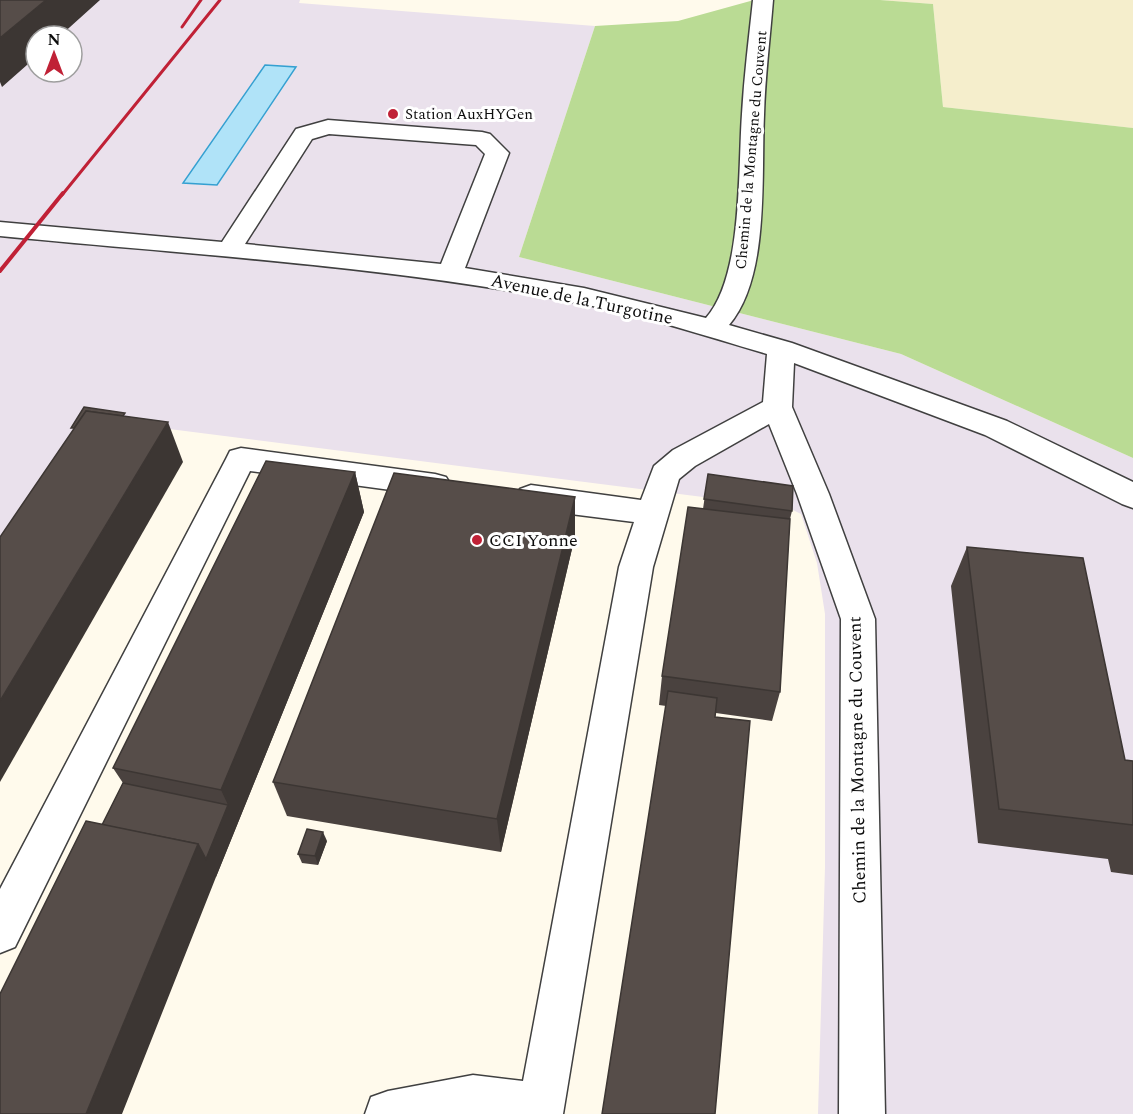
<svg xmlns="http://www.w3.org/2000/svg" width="1133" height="1114" viewBox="0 0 1133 1114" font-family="Spectral,serif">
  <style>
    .industrial { fill: #eae1ec; fill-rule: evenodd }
    .farmland { fill: #f5eecc }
    .forest { fill: #badb94 }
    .water { fill: #b0e3f8; stroke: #35a0d1; stroke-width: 1.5 }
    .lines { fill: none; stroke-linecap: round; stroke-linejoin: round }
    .minor-casing { stroke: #404040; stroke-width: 3 }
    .minor { fill: #fff; fill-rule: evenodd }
    .rail-far1 { stroke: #c02136; stroke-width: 3 }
    .rail { stroke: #c02136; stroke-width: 4 }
    .wall { fill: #4a423f }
    .shaded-wall { fill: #3c3633 }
    .building { fill: #564d49; stroke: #3c3633; stroke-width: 1.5 }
    .poi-dot { fill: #c02136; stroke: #fff; stroke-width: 2 }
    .labels { text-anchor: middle; stroke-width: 6; stroke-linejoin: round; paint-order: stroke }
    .far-poi-label { font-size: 15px; fill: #0d0d0d; stroke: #fff; text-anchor: start }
    .far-street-label { font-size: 15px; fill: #0d0d0d; stroke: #fff }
    .street-label { font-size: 18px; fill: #0d0d0d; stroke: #fff }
    .poi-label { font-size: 18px; fill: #0d0d0d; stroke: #fff; text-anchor: start }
  </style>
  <rect width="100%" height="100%" fill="#fffaec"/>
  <path class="industrial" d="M 0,0 L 300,0 L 299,3 L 595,26 L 519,257 L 901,354 L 1133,458 L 1133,1114 L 818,1114 L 825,867 L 825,614 L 817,563 L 801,514 L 789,508 L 130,424 L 0,557 ZM 36,36 L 72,36 L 72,72 L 36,72 Z"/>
  <path class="farmland" d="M 880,0 L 1133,0 L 1133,128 L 943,107 L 933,4 Z"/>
  <path class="forest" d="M 754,0 L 880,0 L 933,4 L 943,107 L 1133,128 L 1133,458 L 901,354 L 519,257 L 595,26 L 678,21 Z"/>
  <path class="water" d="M 265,65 L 296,67 L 217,185 L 183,183 Z"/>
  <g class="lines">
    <defs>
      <g id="minor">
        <path d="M 753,0 L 773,0 C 770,38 765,77 764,115 C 761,176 770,277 729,325 L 792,343 L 1007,421 L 1133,482 L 1133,508 L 1122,504 L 985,435 L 794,363 L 792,407 L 829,494 L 875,619 L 885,1114 L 839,1114 L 841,619 L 797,494 L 769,424 L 695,466 L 679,479 L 653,567 L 563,1114 L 365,1114 L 371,1097 L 388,1091 L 473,1075 L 523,1081 L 619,567 L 634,522 L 531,509 L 520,505 L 515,497 L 520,489 L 531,485 L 641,500 L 654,466 L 673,450 L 763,402 L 767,354 C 706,336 645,316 583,304 C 391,266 194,255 0,236 L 0,222 L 222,242 L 296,129 L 328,120 L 482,132 L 490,134 L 509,153 L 465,268 L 584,288 L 706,318 C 743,276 738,170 742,114 C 744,76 749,38 753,0 ZM 329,134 L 476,145 L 485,154 L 441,264 L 245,244 L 312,139 Z"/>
        <path d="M 241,448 L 435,474 L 446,477 L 451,485 L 446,493 L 435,496 L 250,471 L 15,947 L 0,953 L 0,889 L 226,459 L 230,451 Z"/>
      </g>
    </defs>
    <use href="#minor" class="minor-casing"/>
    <use href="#minor" class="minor"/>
    <g class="rail-far1">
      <path d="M 182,27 L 201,0"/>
      <path d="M 62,195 L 220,0"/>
    </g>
    <path class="rail" d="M 0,271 L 63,193"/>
  </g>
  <g class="wall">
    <path d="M 355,472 L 364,512 L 216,877 L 102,825 L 123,783 L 113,768 Z"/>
    <path d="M 708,474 L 792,511 L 790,519 L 780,692 L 772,721 L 659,705 L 662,676 L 703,509 Z"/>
    <path d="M 575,536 L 501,852 L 287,816 L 273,782 Z"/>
    <path d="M 967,547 L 1125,760 L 1133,761 L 1133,875 L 1111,872 L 1108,859 L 978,843 L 951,586 Z"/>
    <path d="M 327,841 L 318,865 L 302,863 L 298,854 Z"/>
  </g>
  <g class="shaded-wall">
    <path d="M 46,0 L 100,0 L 60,36 L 36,36 L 36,57 L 2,87 L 0,82 L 0,38 Z"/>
    <path d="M 168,422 L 183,462 L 0,782 L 0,701 Z"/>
    <path d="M 355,472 L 364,512 L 216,877 L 122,1114 L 86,1114 L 198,844 L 228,805 L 221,790 Z"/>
    <path d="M 575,497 L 575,536 L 501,852 L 497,819 Z"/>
    <path d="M 323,832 L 327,841 L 318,865 L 315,856 Z"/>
  </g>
  <g class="building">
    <path d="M 0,0 L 46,0 L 0,38 Z"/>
    <path d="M 84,407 L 125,413 L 123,416 L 86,411 L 74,428 L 71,428 Z"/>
    <path d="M 86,411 L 168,422 L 0,701 L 0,537 Z"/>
    <path d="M 266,461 L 355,472 L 221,790 L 113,768 Z"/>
    <path d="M 394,473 L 575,497 L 497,819 L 273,782 Z"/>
    <path d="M 708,474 L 793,486 L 792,511 L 704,499 Z"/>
    <path d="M 688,507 L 790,519 L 780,692 L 662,676 Z"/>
    <path d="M 967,547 L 1083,558 L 1125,760 L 1133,761 L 1133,825 L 999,809 Z"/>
    <path d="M 668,691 L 717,698 L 715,717 L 750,721 L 715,1114 L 602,1114 Z"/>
    <path d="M 123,783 L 228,805 L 206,859 L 198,844 L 102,825 Z"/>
    <path d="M 86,821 L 198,844 L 86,1114 L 0,1114 L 0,994 Z"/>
    <path d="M 307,829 L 323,832 L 315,856 L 298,854 Z"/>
  </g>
  <g class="poi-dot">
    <circle cx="393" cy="114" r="6"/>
    <circle cx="477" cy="540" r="6"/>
  </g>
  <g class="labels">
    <g class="far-poi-label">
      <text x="405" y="119">Station AuxHYGen</text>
    </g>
    <g class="far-street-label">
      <text transform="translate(751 150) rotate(-85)" y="5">Chemin de la Montagne du Couvent</text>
    </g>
    <g class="street-label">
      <text transform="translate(582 299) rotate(12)" y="6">Avenue de la Turgotine</text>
      <text transform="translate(857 760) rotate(-91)" y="6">Chemin de la Montagne du Couvent</text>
    </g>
    <g class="poi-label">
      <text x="489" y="546">CCI Yonne</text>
    </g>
  </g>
  <g transform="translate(54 54)"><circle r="28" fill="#ffffff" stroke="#9e9e9e" stroke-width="1.5"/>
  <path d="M0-4.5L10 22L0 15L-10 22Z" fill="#c02136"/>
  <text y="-9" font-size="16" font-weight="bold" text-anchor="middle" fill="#0d0d0d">N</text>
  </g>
</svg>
